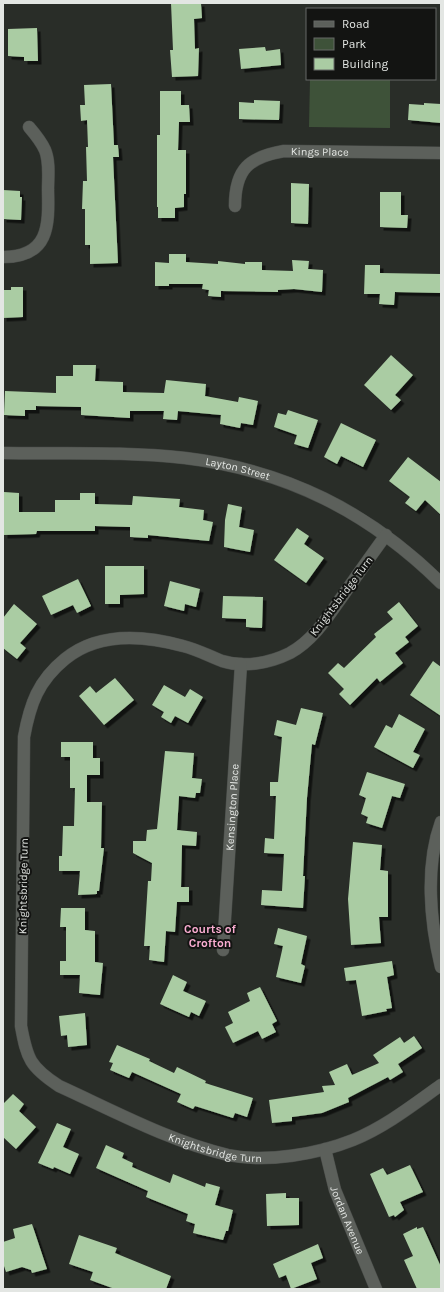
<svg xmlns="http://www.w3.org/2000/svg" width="444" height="1292" viewBox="0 0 444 1292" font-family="Karla,sans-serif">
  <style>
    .green { fill: #3e5239 }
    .building { fill: #aacca3; filter: url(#shadow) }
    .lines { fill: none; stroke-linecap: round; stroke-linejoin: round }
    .minor-casing { stroke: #484b48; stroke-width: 13 }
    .minor { stroke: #5c605b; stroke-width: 12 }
    .labels { text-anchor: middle; stroke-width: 4; stroke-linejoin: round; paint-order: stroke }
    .street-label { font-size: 11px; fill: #e3e6e3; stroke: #131412 }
    .neighbourhood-label { font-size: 12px; font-weight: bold; fill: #faadd1; stroke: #131412 }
  </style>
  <defs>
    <filter id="shadow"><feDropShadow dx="3.5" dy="3.5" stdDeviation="0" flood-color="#0009"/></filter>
  </defs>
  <rect width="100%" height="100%" fill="#292d28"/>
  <path class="green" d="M 310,79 L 390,79 L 390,128 L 309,127 Z"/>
  <g class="building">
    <path d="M 171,3 L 201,3 L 202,18 L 194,19 L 195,49 L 199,48 L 198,76 L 172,77 L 170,50 L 173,50 Z"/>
    <path d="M 37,28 L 38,61 L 24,61 L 24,57 L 8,56 L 8,29 Z"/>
    <path d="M 265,47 L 266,51 L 280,49 L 281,65 L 241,69 L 239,49 Z"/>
    <path d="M 111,84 L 114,145 L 118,145 L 119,157 L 113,157 L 118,263 L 90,264 L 90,245 L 85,245 L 85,209 L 82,209 L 83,181 L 87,181 L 86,147 L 88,147 L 87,120 L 81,121 L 80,105 L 85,105 L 84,85 Z"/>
    <path d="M 160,91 L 181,91 L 181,105 L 189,105 L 190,122 L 179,122 L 178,150 L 186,150 L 186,194 L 184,194 L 184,207 L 175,208 L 175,218 L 158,218 L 158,207 L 157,207 L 157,135 L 160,135 Z"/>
    <path d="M 254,100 L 280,101 L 279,120 L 239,119 L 239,102 L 254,103 Z"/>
    <path d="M 424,103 L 441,104 L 441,123 L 408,120 L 409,104 L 424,105 Z"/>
    <path d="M 291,183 L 309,184 L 308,224 L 291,223 Z"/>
    <path d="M 3,190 L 20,191 L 20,197 L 22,197 L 21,220 L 3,219 Z"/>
    <path d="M 380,192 L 401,192 L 401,215 L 408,215 L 407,228 L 380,227 Z"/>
    <path d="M 169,254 L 186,254 L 186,262 L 218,264 L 218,261 L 245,264 L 245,262 L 262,262 L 262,270 L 293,271 L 292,260 L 309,261 L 308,269 L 323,270 L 322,292 L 294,289 L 278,290 L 278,292 L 221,291 L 221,297 L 208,296 L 209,290 L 202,289 L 203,284 L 169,284 L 169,286 L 155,286 L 155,262 L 169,263 Z"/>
    <path d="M 365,265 L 380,265 L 380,273 L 441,274 L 441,293 L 395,292 L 394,305 L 379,304 L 380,294 L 364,294 Z"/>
    <path d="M 11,287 L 23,287 L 23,317 L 3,318 L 3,290 L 11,290 Z"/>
    <path d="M 391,355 L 413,375 L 395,395 L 401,400 L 391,410 L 364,385 Z"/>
    <path d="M 73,365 L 96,365 L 95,381 L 123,382 L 123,392 L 164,393 L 166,380 L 206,384 L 205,396 L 238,402 L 239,397 L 258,401 L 253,425 L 241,423 L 240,428 L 220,424 L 221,415 L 178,411 L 177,420 L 163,419 L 164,411 L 130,411 L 130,418 L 81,415 L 81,407 L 36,406 L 36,410 L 25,410 L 25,416 L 4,415 L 5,391 L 56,393 L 56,376 L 73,376 Z"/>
    <path d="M 288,410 L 318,420 L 308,448 L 294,444 L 297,435 L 274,427 L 278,413 L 286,415 Z"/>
    <path d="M 341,423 L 376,440 L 363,467 L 341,456 L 337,464 L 324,457 Z"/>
    <path d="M 408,457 L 441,482 L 441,515 L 425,500 L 416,511 L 405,503 L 410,497 L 389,481 Z"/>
    <path d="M 4,492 L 19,493 L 19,512 L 55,512 L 55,500 L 80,500 L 80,493 L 95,493 L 95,504 L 132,505 L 133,496 L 180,499 L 179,507 L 204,510 L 203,520 L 213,522 L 209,541 L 148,535 L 148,538 L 130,537 L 130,527 L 95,526 L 95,531 L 37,531 L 36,534 L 4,535 Z"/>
    <path d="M 228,504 L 242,507 L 239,527 L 254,530 L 250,552 L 224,547 L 225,520 Z"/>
    <path d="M 297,528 L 309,536 L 304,544 L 324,558 L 306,583 L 274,560 Z"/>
    <path d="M 105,566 L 144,566 L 144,594 L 120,595 L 120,604 L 105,604 Z"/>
    <path d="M 78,579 L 91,606 L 77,613 L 73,605 L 51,615 L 42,596 Z"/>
    <path d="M 170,581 L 200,589 L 196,607 L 185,604 L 184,611 L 164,606 Z"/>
    <path d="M 223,596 L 263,597 L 262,628 L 246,627 L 246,619 L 222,618 Z"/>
    <path d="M 399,602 L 418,626 L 405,637 L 409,642 L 395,653 L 403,663 L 380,682 L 377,678 L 350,705 L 339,694 L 344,689 L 328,673 L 338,663 L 344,668 L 376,637 L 374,634 L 393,619 L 387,612 Z"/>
    <path d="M 14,604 L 37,624 L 20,643 L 26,648 L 17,659 L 3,648 L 3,618 Z"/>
    <path d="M 433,661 L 441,667 L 441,716 L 410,695 Z"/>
    <path d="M 115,678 L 134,700 L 104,725 L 79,696 L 90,686 L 96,693 Z"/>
    <path d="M 164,685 L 185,697 L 190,689 L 203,697 L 188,723 L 175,716 L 171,723 L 161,717 L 164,712 L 152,705 Z"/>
    <path d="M 301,708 L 323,713 L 315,745 L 312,744 L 307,798 L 303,876 L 305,876 L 303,908 L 261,905 L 262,890 L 282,891 L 284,854 L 264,853 L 265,838 L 274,839 L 276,796 L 270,796 L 270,782 L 278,782 L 282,737 L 274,735 L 277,720 L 296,725 Z"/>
    <path d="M 399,714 L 425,729 L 413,752 L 420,755 L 413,768 L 374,747 L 386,725 L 392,728 Z"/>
    <path d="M 61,742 L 93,742 L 93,758 L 100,758 L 100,775 L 87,775 L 87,802 L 102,802 L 101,848 L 104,848 L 99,891 L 97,891 L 97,894 L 78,895 L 80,871 L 59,871 L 59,856 L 62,856 L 63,826 L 74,826 L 75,788 L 70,788 L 70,757 L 61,757 Z"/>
    <path d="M 165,751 L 194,753 L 192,778 L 202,779 L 200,793 L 196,793 L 195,798 L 179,796 L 177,830 L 197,832 L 196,846 L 182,845 L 181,887 L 189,887 L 189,902 L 177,902 L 175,932 L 166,931 L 164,962 L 149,960 L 150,946 L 144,946 L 148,881 L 151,881 L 152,863 L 133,853 L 133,841 L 146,841 L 147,830 L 157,829 Z"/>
    <path d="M 367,772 L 405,784 L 400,798 L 392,796 L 382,828 L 366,823 L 368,817 L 361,814 L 366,798 L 359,795 Z"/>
    <path d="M 353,842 L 382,845 L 380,870 L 388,871 L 388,917 L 379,917 L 381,943 L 351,945 L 348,899 Z"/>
    <path d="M 61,908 L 85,908 L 85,930 L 95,931 L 95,962 L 103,963 L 100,995 L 79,993 L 80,975 L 60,975 L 60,961 L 66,961 L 66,927 L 60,927 Z"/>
    <path d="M 278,928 L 307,936 L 301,964 L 305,966 L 301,983 L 276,977 L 283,946 L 274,944 Z"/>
    <path d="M 392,961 L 394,975 L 387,977 L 392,1008 L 386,1009 L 387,1011 L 362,1016 L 356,980 L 346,981 L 344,968 Z"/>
    <path d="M 173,975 L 187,982 L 183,991 L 206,1001 L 199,1016 L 191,1012 L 189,1017 L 160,1004 Z"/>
    <path d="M 260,987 L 277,1021 L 272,1024 L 276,1032 L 262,1039 L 258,1031 L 233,1043 L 225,1027 L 233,1023 L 228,1012 L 250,1001 L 247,993 Z"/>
    <path d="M 85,1013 L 87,1045 L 68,1047 L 67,1035 L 61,1036 L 59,1016 Z"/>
    <path d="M 414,1036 L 422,1048 L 398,1064 L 403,1072 L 390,1080 L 388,1077 L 348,1098 L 349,1102 L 322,1113 L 292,1117 L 292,1121 L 272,1123 L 269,1100 L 324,1092 L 322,1086 L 335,1085 L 329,1072 L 347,1064 L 352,1075 L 379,1063 L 373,1055 L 400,1037 L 404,1043 Z"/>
    <path d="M 117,1045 L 150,1059 L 149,1061 L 174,1073 L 177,1067 L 206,1081 L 205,1083 L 253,1098 L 247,1117 L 235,1113 L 233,1118 L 195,1106 L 193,1109 L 177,1102 L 181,1094 L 132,1072 L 129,1078 L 110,1070 L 113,1063 L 109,1062 Z"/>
    <path d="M 13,1094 L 24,1104 L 19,1111 L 36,1127 L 16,1149 L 3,1137 L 3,1104 Z"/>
    <path d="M 57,1123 L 71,1129 L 63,1147 L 79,1154 L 70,1174 L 54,1167 L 53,1169 L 38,1163 Z"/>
    <path d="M 106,1145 L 124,1153 L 122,1158 L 133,1163 L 132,1167 L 170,1183 L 173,1174 L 205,1187 L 206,1183 L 220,1187 L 215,1205 L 233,1210 L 228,1231 L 226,1231 L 223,1240 L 193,1233 L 195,1224 L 186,1221 L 188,1214 L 146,1197 L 148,1191 L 96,1168 Z"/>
    <path d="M 410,1165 L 423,1192 L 400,1202 L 404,1210 L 395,1217 L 394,1215 L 389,1217 L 370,1174 L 383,1168 L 387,1175 Z"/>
    <path d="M 286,1193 L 286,1198 L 299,1198 L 299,1225 L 267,1226 L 266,1194 Z"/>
    <path d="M 32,1224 L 47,1269 L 32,1273 L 31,1270 L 22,1267 L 6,1272 L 3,1263 L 3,1242 L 15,1238 L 13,1229 Z"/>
    <path d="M 417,1227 L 417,1229 L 423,1227 L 441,1267 L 441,1289 L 417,1289 L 404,1260 L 413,1256 L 403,1234 Z"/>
    <path d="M 79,1235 L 117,1248 L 115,1253 L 171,1276 L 166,1289 L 115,1289 L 90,1280 L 93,1272 L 69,1264 Z"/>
    <path d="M 318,1244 L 323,1258 L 311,1263 L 317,1279 L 291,1289 L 286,1275 L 279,1278 L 273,1264 Z"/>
  </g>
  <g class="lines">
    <defs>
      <g id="minor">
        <path id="s1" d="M 235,206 C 235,169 249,157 284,151 L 441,153"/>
        <path d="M 3,257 C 49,257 49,226 48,190 C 48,177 50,162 45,150 C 41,141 35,134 29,127"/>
        <path id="s2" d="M 3,453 C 63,454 125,451 185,458 C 286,470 369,512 441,583"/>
        <path id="s3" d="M 386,535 C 372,554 358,574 344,594 C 329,615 314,640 290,653 C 270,663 244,668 222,661 C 209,656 196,649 183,646 C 143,635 98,632 65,659 C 38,681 30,704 24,737 L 21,1026 C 27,1059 30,1067 59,1086 C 114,1111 169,1141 228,1155 C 266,1163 318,1154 353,1140 C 385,1127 413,1105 441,1085"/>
        <path d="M 441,822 C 425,866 430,922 441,967"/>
        <path id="s4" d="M 223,950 L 241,664"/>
        <path id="s5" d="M 325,1149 L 335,1190 L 376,1289"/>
      </g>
    </defs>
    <use href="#minor" class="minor-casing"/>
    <use href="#minor" class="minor"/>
  </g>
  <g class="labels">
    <g class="street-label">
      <text dy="4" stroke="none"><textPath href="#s1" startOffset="119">Kings Place</textPath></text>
      <text dy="4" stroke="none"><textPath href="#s2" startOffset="236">Layton Street</textPath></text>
      <text transform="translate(341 596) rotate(-53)" y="4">Knightsbridge Turn</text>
      <text dy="4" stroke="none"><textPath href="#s4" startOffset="143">Kensington Place</textPath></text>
      <text transform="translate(23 886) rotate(-89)" y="4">Knightsbridge Turn</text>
      <text dy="4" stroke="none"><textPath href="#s3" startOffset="1011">Knightsbridge Turn</textPath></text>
      <text dy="4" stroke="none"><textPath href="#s5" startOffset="75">Jordan Avenue</textPath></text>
    </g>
    <g class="neighbourhood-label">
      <text x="210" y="933">Courts of<tspan x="210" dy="14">Crofton</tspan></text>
    </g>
  </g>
  <rect width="444" height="1292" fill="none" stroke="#e3e6e3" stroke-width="8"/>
  <rect x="306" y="8" width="130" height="72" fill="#131412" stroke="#666866"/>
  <rect x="314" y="21" width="20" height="6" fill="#5c605b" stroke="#666866"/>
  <text x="342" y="28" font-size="12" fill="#e3e6e3">Road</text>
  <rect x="314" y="38" width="20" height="12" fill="#3e5239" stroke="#666866"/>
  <text x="342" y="48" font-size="12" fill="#e3e6e3">Park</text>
  <rect x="314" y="58" width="20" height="12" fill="#aacca3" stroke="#666866"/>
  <text x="342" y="68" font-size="12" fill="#e3e6e3">Building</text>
</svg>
